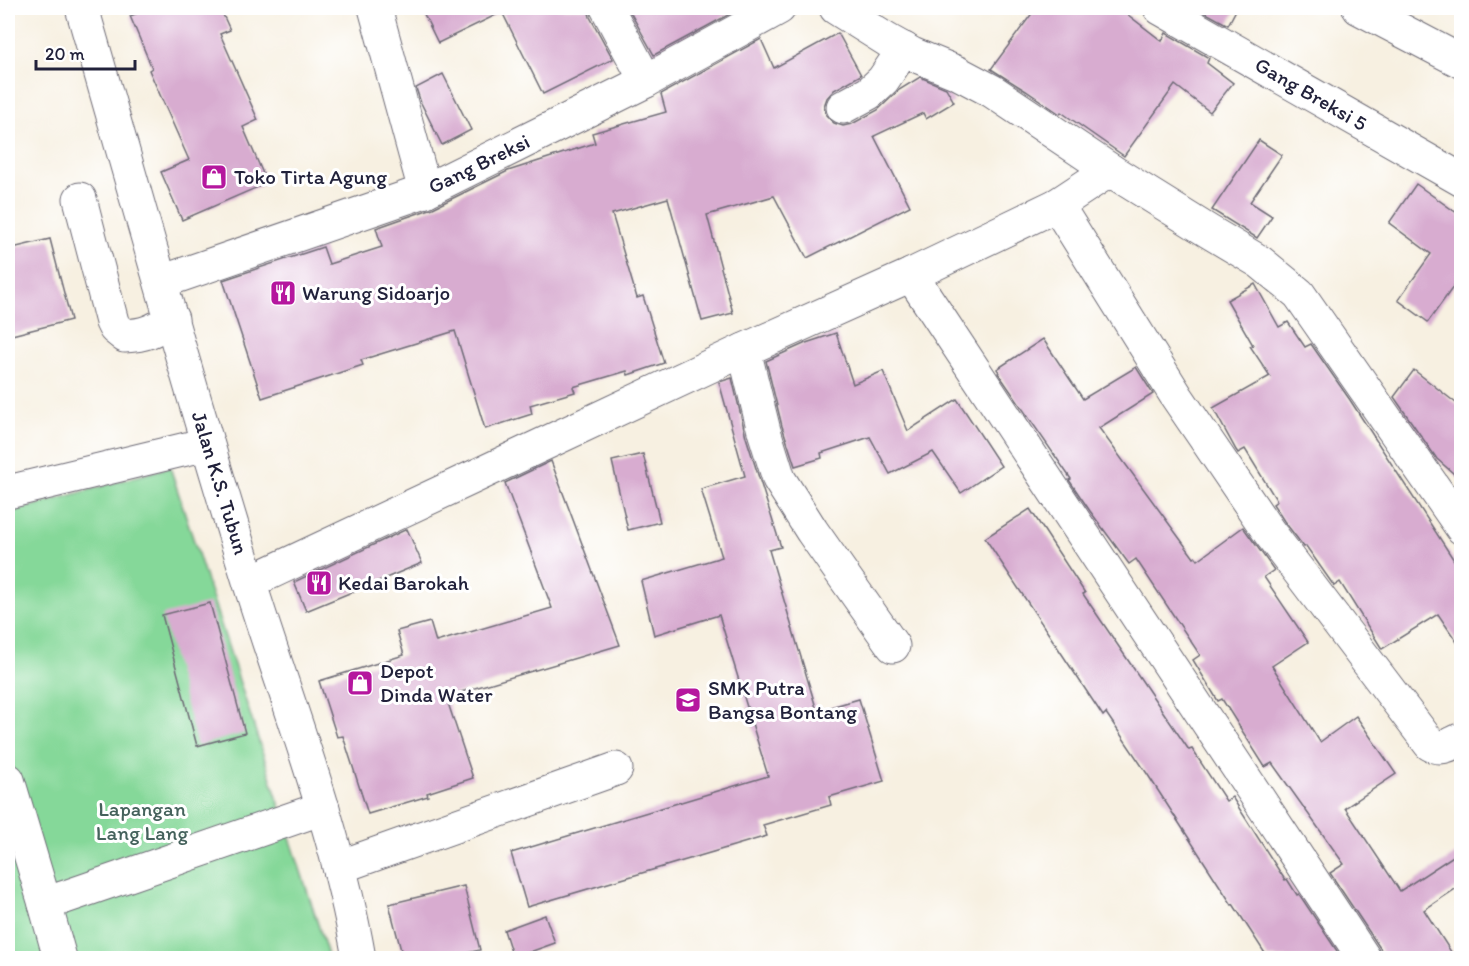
<svg xmlns="http://www.w3.org/2000/svg" width="1469" height="966" viewBox="0 0 1469 966" font-family="Itim,sans-serif">
  <style>
    .green { fill: #85d899; stroke: #547d6a; stroke-width: 1.5 }
    .building { fill: #d8acd0 }
    .lines { fill: none; stroke-linecap: round; stroke-linejoin: round }
    .minor-casing { stroke: #6d6a75; stroke-width: 35 }
    .minor { stroke: #fff; stroke-width: 33 }
    .labels { text-anchor: middle; stroke-width: 6; stroke-linejoin: round; paint-order: stroke }
    .street-label { font-size: 21px; fill: #22223b; stroke: #fff }
    .poi-label { font-size: 21px; fill: #22223b; stroke: #fff; text-anchor: start }
    .park-label { font-size: 21px; fill: #45625c; stroke: #fff }
  </style>
  <rect width="100%" height="100%" fill="#fff"/>
  <filter id="ink" filterUnits="userSpaceOnUse"><feTurbulence type="fractalNoise" baseFrequency=".0167" numOctaves="2"/><feDisplacementMap in="SourceGraphic" scale="12" xChannelSelector="R" yChannelSelector="G"/><feConvolveMatrix kernelMatrix="1 2 1 2 8 2 1 2 1" color-interpolation-filters="sRGB"/></filter>
  <filter id="wash" filterUnits="userSpaceOnUse"><feTurbulence type="fractalNoise" baseFrequency=".008" numOctaves="4" result="noise"/><feDisplacementMap in="SourceGraphic" scale="24" xChannelSelector="R" yChannelSelector="G"/><feGaussianBlur stdDeviation="1.35" result="paint"/><feColorMatrix in="noise" values="0 0 0 0 0 0 0 0 0 0 0 0 0 0 0 0 0 1.4 0 .05"/><feComposite in="paint" operator="in"/></filter>
  <g filter="url(#wash)">
    <rect width="100%" height="100%" fill="#f7f0e1"/>
    <path class="green" d="M 170,467 L 329,958 L 8,958 L 8,513 Z"/>
    <g id="blocks">
      <g class="building">
        <path d="M 151,8 L 220,8 L 230,30 L 220,34 L 258,120 L 243,127 L 267,183 L 182,220 L 161,172 L 189,160 L 149,70 L 152,68 L 130,16 Z"/>
        <path d="M 421,8 L 588,8 L 590,17 L 613,59 L 543,94 L 502,12 L 438,43 Z"/>
        <path d="M 628,8 L 741,8 L 654,55 Z"/>
        <path d="M 1036,8 L 1119,8 L 1162,41 L 1166,33 L 1209,58 L 1207,63 L 1233,83 L 1210,112 L 1175,85 L 1124,156 L 1061,112 L 1060,114 L 1026,91 L 991,69 Z"/>
        <path d="M 1197,8 L 1237,8 L 1228,25 Z"/>
        <path d="M 838,33 L 861,75 L 834,90 L 827,98 L 824,106 L 826,115 L 834,123 L 843,126 L 852,124 L 878,110 L 899,90 L 920,77 L 946,88 L 954,102 L 926,119 L 923,113 L 874,136 L 910,206 L 807,258 L 774,196 L 707,215 L 733,313 L 702,321 L 668,198 L 612,214 L 637,298 L 643,296 L 664,363 L 628,375 L 627,371 L 573,387 L 575,392 L 530,405 L 532,414 L 485,429 L 455,331 L 361,360 L 363,365 L 262,398 L 223,280 L 323,247 L 329,264 L 382,247 L 376,228 L 433,208 L 508,171 L 595,143 L 592,133 L 666,112 L 661,94 L 761,39 L 774,68 Z"/>
        <path d="M 443,74 L 471,130 L 442,145 L 421,103 L 416,88 Z"/>
        <path d="M 1259,140 L 1282,155 L 1250,202 L 1272,216 L 1257,238 L 1212,210 Z"/>
        <path d="M 1416,184 L 1461,216 L 1461,276 L 1428,322 L 1398,300 L 1431,254 L 1389,223 Z"/>
        <path d="M 50,239 L 71,320 L 8,336 L 8,249 Z"/>
        <path d="M 1255,284 L 1279,327 L 1288,322 L 1305,347 L 1311,344 L 1350,400 L 1461,571 L 1461,648 L 1438,614 L 1382,649 L 1340,582 L 1334,586 L 1306,546 L 1304,547 L 1284,521 L 1273,504 L 1277,501 L 1245,449 L 1238,453 L 1236,450 L 1213,408 L 1270,376 L 1250,346 L 1253,345 L 1227,300 Z"/>
        <path d="M 836,333 L 853,384 L 883,371 L 908,431 L 957,399 L 1001,466 L 961,493 L 933,452 L 890,474 L 870,437 L 821,453 L 822,458 L 795,466 L 782,426 L 766,361 L 806,343 Z"/>
        <path d="M 1043,339 L 1083,399 L 1136,367 L 1153,394 L 1099,428 L 1194,558 L 1196,557 L 1198,560 L 1243,527 L 1274,570 L 1264,577 L 1308,642 L 1272,666 L 1320,742 L 1356,716 L 1396,774 L 1345,808 L 1400,891 L 1461,851 L 1461,885 L 1424,910 L 1455,958 L 1385,958 L 1380,948 L 1330,873 L 1344,864 L 1272,763 L 1265,767 L 1222,699 L 1218,701 L 1193,660 L 1200,655 L 1136,559 L 1129,564 L 1090,511 L 1069,480 L 1071,479 L 998,373 L 999,372 L 997,369 Z"/>
        <path d="M 1414,370 L 1461,407 L 1461,480 L 1437,459 L 1394,397 Z"/>
        <path d="M 732,378 L 746,437 L 781,547 L 769,550 L 817,711 L 859,699 L 884,781 L 829,797 L 831,805 L 763,825 L 767,836 L 527,907 L 511,853 L 768,776 L 719,615 L 654,635 L 641,581 L 722,557 L 701,489 L 745,476 L 719,382 Z"/>
        <path d="M 643,454 L 660,522 L 628,530 L 612,461 Z"/>
        <path d="M 551,461 L 620,645 L 451,695 L 453,701 L 448,703 L 473,778 L 427,793 L 428,796 L 368,814 L 343,736 L 337,737 L 319,681 L 404,655 L 397,631 L 430,622 L 436,642 L 552,608 L 505,483 Z"/>
        <path d="M 1030,509 L 1085,593 L 1083,594 L 1189,750 L 1192,749 L 1226,801 L 1232,797 L 1285,880 L 1287,879 L 1297,895 L 1299,894 L 1339,954 L 1332,958 L 1268,958 L 1233,904 L 1232,905 L 1148,775 L 1106,713 L 1103,716 L 985,538 Z"/>
        <path d="M 407,529 L 422,563 L 306,611 L 294,582 Z"/>
        <path d="M 210,603 L 245,733 L 197,746 L 162,615 Z"/>
        <path d="M 464,886 L 480,950 L 445,958 L 403,958 L 389,904 Z"/>
        <path d="M 545,915 L 555,943 L 513,958 L 504,930 Z"/>
      </g>
    </g>
  </g>
  <g filter="url(#ink)">
    <use href="#blocks" fill-opacity="0" stroke="#6d6a75" stroke-width="1.5"/>
    <g class="lines">
      <defs>
        <g id="minor">
          <path d="M 82,8 C 137,199 190,391 249,581 C 288,706 337,829 359,958"/>
          <path d="M 375,8 L 425,191"/>
          <path d="M 607,8 L 646,81"/>
          <path d="M 1160,8 L 1462,180"/>
          <path d="M 1359,8 L 1462,62"/>
          <path d="M 843,107 L 869,93 L 883,80 L 904,49"/>
          <path d="M 1110,170 L 1208,231 L 1260,262 L 1299,294 L 1462,528"/>
          <path d="M 80,199 L 112,322 L 115,328 L 125,336 C 147,335 154,330 172,319"/>
          <path d="M 1057,205 L 1177,397 L 1269,532 L 1430,744 C 1441,751 1451,744 1462,739"/>
          <path d="M 911,275 L 1364,958"/>
          <path d="M 161,282 L 425,191 L 646,81 L 779,8"/>
          <path d="M 744,350 L 764,431 L 779,479 L 812,531 L 893,646"/>
          <path d="M 8,492 L 207,444"/>
          <path d="M 250,582 L 744,350 L 911,275 L 1057,205 L 1110,170 L 992,91 L 958,73 L 912,54 L 887,40 L 836,8"/>
          <path d="M 8,780 L 45,904 L 323,808"/>
          <path d="M 339,867 L 616,769"/>
          <path d="M 45,904 L 60,958"/>
        </g>
      </defs>
      <use href="#minor" class="minor-casing"/>
      <use href="#minor" class="minor"/>
    </g>
  </g>
  <defs>
    <symbol id="shop-square" viewBox="-11 -11 22 22"><rect x="-9" y="-9" width="18" height="18" rx="4" fill="#b5179e" stroke="#fff"/><path d="M-5-2.5h2.3a2.7 3.5 0 0 1 5.4 0H5L5.5 6h-11ZM-1.5-2.5h3a1.5 2.3 0 0 0-3 0Z" fill="#fff"/></symbol>
    <symbol id="restaurant-square" viewBox="-11 -11 22 22"><rect x="-9" y="-9" width="18" height="18" rx="4" fill="#b5179e" stroke="#fff"/><path d="M-5-6h1v4h1v-4h1v4h1v-4h1v5L-1.5 .5V6h-2V.5L-5-1ZM5-6V6H3V1.5H1.5Q1.5-4 5-6Z" fill="#fff"/></symbol>
    <symbol id="school-square" viewBox="-11 -11 22 22"><rect x="-9" y="-9" width="18" height="18" rx="4" fill="#b5179e" stroke="#fff"/><path d="M0-5L7-2L0 1L-7-2ZM-4 1L0 2.5L4 1V4Q0 6-4 4Z" fill="#fff"/></symbol>
  </defs>
  <g fill-rule="evenodd">
    <use href="#shop-square" x="199" y="162" width="30" height="30"/>
    <use href="#restaurant-square" x="268" y="278" width="30" height="30"/>
    <use href="#restaurant-square" x="304" y="568" width="30" height="30"/>
    <use href="#shop-square" x="345" y="668" width="30" height="30"/>
    <use href="#school-square" x="673" y="685" width="30" height="30"/>
  </g>
  <g class="labels">
    <g class="street-label">
      <text transform="translate(1311 94) rotate(30)" y="7">Gang Breksi 5</text>
      <text transform="translate(479 164) rotate(-26)" y="7">Gang Breksi</text>
      <text transform="translate(220 483) rotate(73)" y="7">Jalan K.S. Tubun</text>
    </g>
    <g class="poi-label">
      <text x="234" y="184">Toko Tirta Agung</text>
      <text x="302" y="300">Warung Sidoarjo</text>
      <text x="338" y="590">Kedai Barokah</text>
      <text x="380" y="678">Depot<tspan x="380" dy="24">Dinda Water</tspan></text>
      <text x="708" y="695">SMK Putra<tspan x="708" dy="24">Bangsa Bontang</tspan></text>
    </g>
    <g class="park-label">
      <text x="142" y="816">Lapangan<tspan x="142" dy="24">Lang Lang</tspan></text>
    </g>
  </g>
  <rect width="1469" height="966" fill="none" stroke="#fff" stroke-width="30"/>
  <path d="M36 60v9h99v-9" fill="none" stroke="#22223b" stroke-width="3"/>
  <text x="45" y="60" font-size="18" fill="#22223b" stroke="#ffffff" stroke-width="4.5" paint-order="stroke">20 m</text>
</svg>
